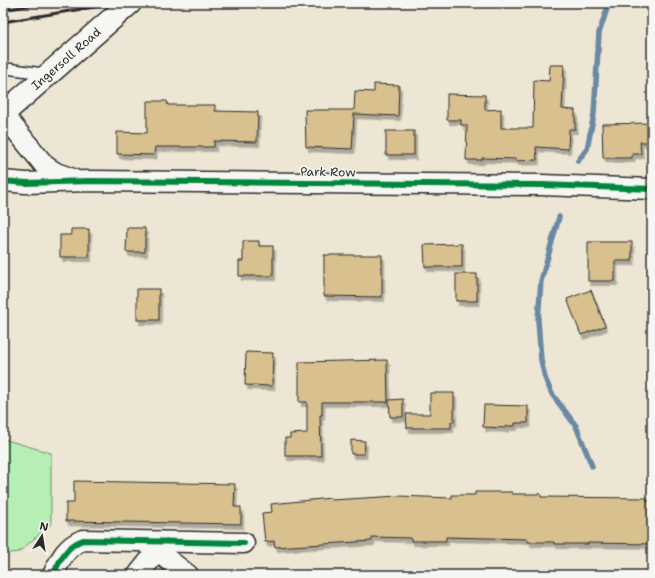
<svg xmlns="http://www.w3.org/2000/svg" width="655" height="578" viewBox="0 0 655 578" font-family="'Shantell Sans',sans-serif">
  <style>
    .green { fill: #b5efb3; stroke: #708d6f }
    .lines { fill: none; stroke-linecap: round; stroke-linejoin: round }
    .stream { stroke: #6b89a3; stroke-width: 5.5 }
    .building { fill: #d8c08f; stroke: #2b2b2b; filter: url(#shadow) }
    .service-casing { stroke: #2b2b2b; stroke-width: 13 }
    .minor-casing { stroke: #2b2b2b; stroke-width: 23 }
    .secondary-casing { stroke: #2b2b2b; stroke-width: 25 }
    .service { stroke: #f6f6f2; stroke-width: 10 }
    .minor { stroke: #f6f6f2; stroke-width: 20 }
    .secondary { stroke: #f6f6f2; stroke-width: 22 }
    .rail { stroke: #2b2b2b; stroke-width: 3 }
    .cycleway-casing { stroke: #f6f6f2; stroke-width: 8 }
    .cycleway { stroke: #00873e; stroke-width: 6 }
    .labels { text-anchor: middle; stroke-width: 3; stroke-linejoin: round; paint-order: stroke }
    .street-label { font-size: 12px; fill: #2b2b2b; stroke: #f6f6f2 }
  </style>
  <defs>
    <filter id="shadow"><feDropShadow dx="2.5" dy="4.5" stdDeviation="0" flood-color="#0004"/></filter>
  </defs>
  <rect width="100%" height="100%" fill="#ede6d4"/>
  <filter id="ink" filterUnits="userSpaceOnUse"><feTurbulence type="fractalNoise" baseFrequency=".025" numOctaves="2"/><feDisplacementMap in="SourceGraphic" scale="8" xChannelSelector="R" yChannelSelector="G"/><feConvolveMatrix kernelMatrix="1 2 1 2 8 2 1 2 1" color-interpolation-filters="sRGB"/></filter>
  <g filter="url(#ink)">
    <path class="green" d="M 3,439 L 51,453 L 51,524 L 19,552 L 3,554 Z"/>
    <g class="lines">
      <g class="stream">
        <path d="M 578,161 L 587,149 L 594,114 L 599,33 L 607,9"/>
        <path d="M 559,217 L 541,281 L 538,320 L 541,360 L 545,378 L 552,394 L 576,426 L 592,466"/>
      </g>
    </g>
    <g class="building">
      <path d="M 550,65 L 564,65 L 562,109 L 575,110 L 575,129 L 569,129 L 568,149 L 536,147 L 537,160 L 516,161 L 516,159 L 482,158 L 482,160 L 466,160 L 467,125 L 461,125 L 461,120 L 447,120 L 447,94 L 485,95 L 485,110 L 501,109 L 501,128 L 533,128 L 534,80 L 549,81 Z"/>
      <path d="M 374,84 L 399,85 L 398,116 L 354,114 L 352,149 L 306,147 L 305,110 L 354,110 L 355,91 L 374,92 Z"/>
      <path d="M 147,101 L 167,101 L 168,105 L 215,105 L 215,111 L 258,112 L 257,142 L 214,141 L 214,147 L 155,147 L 154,155 L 117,154 L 117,132 L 147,133 Z"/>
      <path d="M 652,123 L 652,142 L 640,142 L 641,154 L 632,154 L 632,158 L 603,158 L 602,124 Z"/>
      <rect x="386" y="131" width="28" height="24"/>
      <path d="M 127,228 L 145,228 L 145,252 L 126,252 Z"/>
      <path d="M 71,229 L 89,229 L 89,257 L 60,257 L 60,235 L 71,235 Z"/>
      <path d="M 243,241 L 259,241 L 259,246 L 273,246 L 273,276 L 239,276 L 239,261 L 243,261 Z"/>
      <path d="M 588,242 L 632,242 L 632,261 L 615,261 L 615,281 L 588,281 Z"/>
      <path d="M 462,244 L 462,267 L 425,267 L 424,245 Z"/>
      <path d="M 324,255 L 382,255 L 382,297 L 324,296 Z"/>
      <rect x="456" y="274" width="21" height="27"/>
      <rect x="137" y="289" width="22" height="31"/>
      <path d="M 591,290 L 605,326 L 581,335 L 567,299 Z"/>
      <path d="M 246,352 L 273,353 L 272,386 L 245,385 Z"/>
      <path d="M 387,360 L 388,402 L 322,402 L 322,415 L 320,415 L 321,456 L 285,456 L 285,438 L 290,438 L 290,434 L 307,433 L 307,402 L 299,402 L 299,362 Z"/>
      <path d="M 430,393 L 454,393 L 454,422 L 451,421 L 451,428 L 407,428 L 406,414 L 430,414 Z"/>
      <path d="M 403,399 L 403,417 L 390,417 L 389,400 Z"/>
      <path d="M 484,405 L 528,406 L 528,423 L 515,423 L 515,426 L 506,426 L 506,428 L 483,427 Z"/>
      <path d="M 351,440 L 365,441 L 364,454 L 351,454 Z"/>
      <path d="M 74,481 L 235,484 L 234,507 L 241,507 L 241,524 L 66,521 L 66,503 L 74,503 Z"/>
      <path d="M 475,492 L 512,492 L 512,494 L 541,494 L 541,497 L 647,498 L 647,501 L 652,501 L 652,544 L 588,543 L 588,544 L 554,544 L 554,542 L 528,542 L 528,539 L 446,537 L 446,541 L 411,541 L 411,538 L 372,537 L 372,541 L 275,547 L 274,541 L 265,542 L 262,513 L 272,512 L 271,504 L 331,498 L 331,500 L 398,496 L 452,498 L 452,495 L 475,495 Z"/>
    </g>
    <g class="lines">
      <defs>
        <path id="service" d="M 3,68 L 47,74"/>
        <g id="minor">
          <path d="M 3,114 L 45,166 L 56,173 L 73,179"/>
          <path d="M 3,181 L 26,183 L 88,181 L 542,185 L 652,189"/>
          <path d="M 145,542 L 188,575"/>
          <path d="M 53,575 C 60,560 66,546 83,540 L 244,543"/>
          <path d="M 138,575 L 157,551"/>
        </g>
        <g id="secondary">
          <path id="s1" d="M 3,114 L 130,3"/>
        </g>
      </defs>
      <use href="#service" class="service-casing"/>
      <use href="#minor" class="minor-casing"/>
      <use href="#secondary" class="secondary-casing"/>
      <use href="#service" class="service"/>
      <use href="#minor" class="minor"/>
      <use href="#secondary" class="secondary"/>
      <g class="rail">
        <path d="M 3,10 L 44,3"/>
        <path d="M 3,22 L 118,3"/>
      </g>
      <defs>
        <g id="cycleway">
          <path d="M 3,181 L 26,183 L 88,181 L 542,185 L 652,189"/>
          <path d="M 53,575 C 60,560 66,546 83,540 L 244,543"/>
        </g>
      </defs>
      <use href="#cycleway" class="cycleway-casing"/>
      <use href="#cycleway" class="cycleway"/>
    </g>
  </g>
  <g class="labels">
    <g class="street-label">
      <text dy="4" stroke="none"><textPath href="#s1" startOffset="84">Ingersoll Road</textPath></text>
      <text transform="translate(328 172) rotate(1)" y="4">Park Row</text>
    </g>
  </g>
  <rect width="655" height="578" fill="none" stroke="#f6f6f2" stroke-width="16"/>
  <rect x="8" y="8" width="639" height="562" fill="none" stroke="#2b2b2b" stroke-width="1.5" filter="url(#ink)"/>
  <g transform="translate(42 536) rotate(12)" stroke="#f6f6f2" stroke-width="3" paint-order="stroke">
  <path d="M0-3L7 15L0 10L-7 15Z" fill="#2b2b2b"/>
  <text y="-6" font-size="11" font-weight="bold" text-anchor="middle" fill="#2b2b2b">N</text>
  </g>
</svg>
